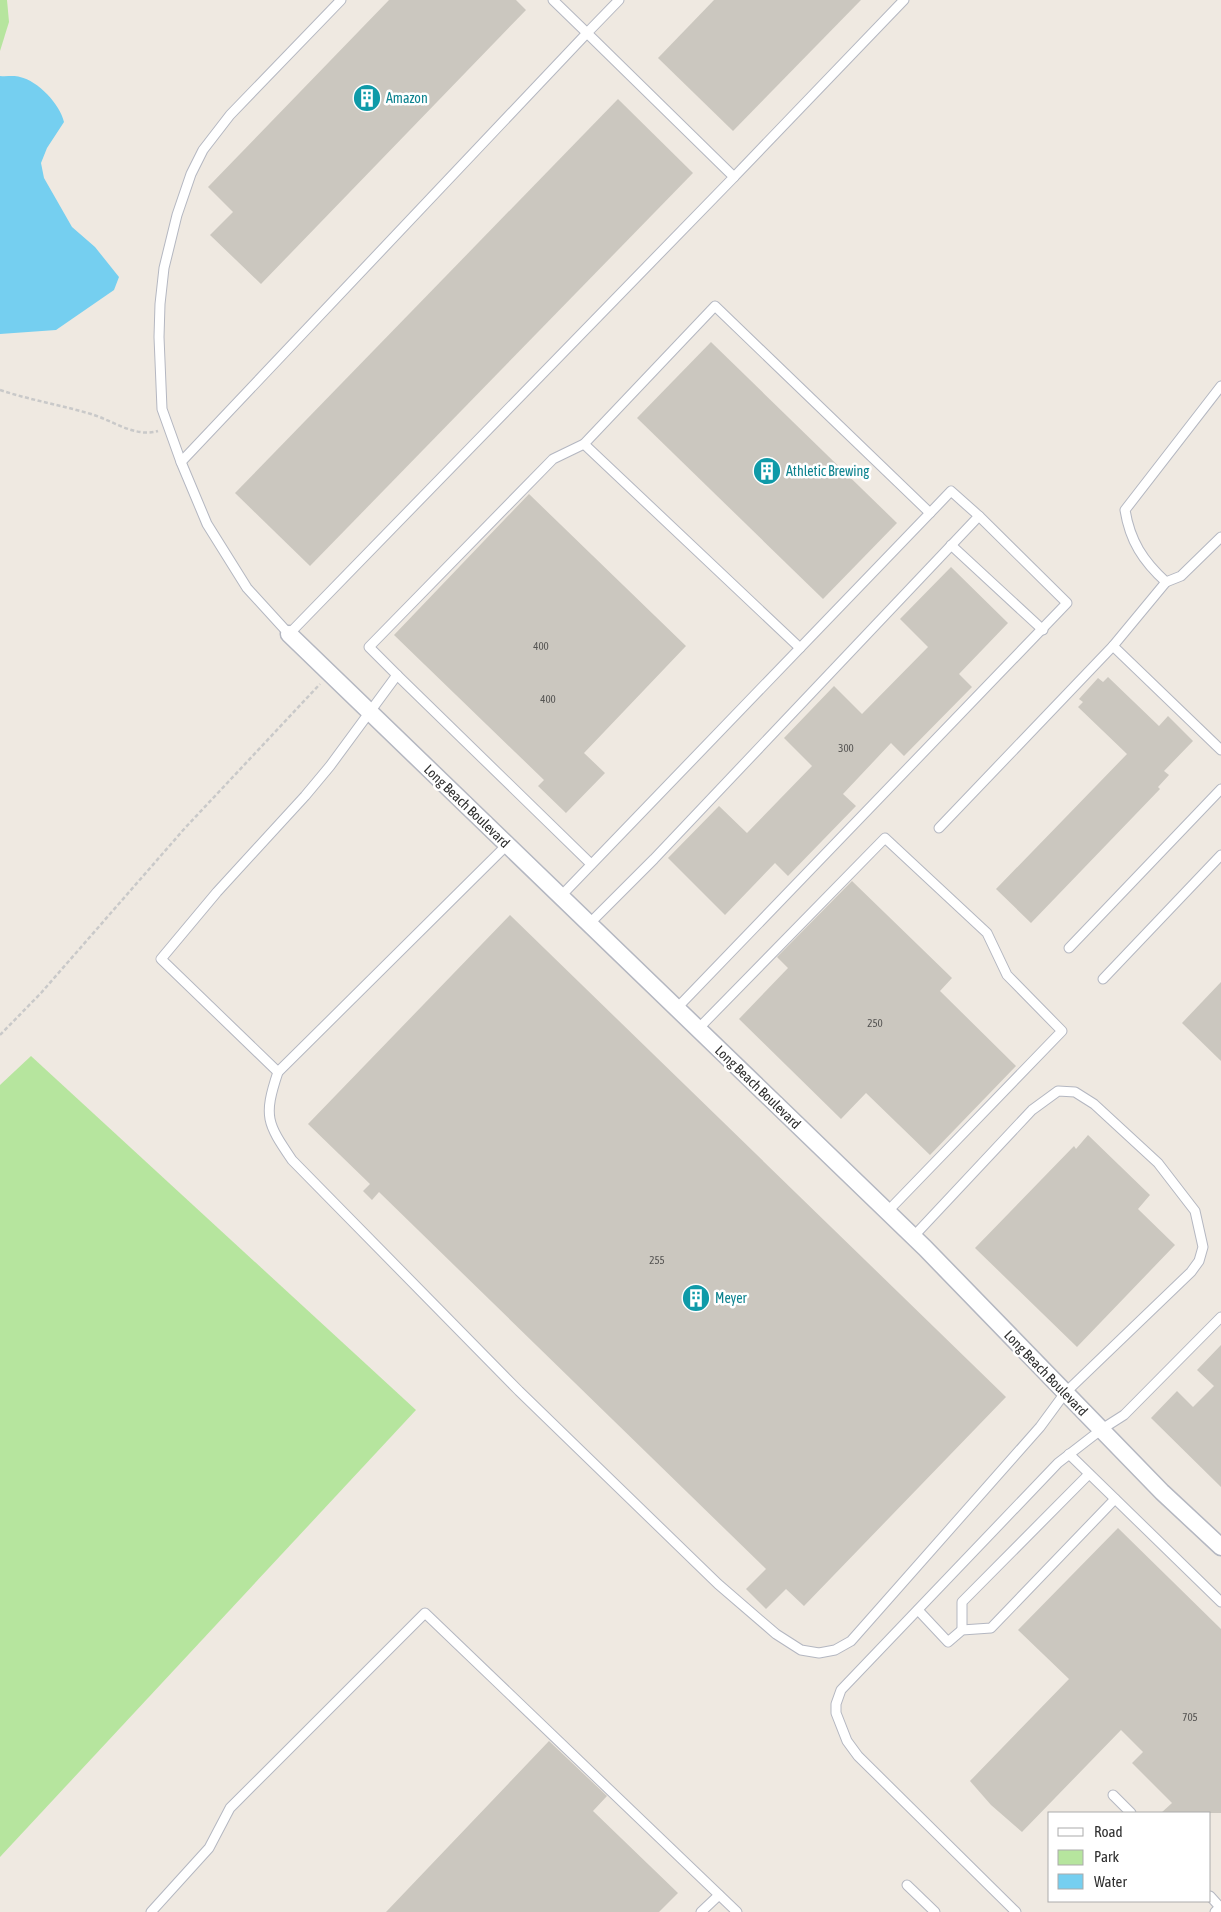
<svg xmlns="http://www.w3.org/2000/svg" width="1221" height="1912" viewBox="0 0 1221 1912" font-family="'Asap Condensed',sans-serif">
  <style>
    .green { fill: #b6e59e }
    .water { fill: #75cff0 }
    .building { fill: #cbc7bf }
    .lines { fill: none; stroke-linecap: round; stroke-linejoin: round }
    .lane-casing { stroke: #b4b7c1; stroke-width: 11 }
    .street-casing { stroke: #b4b7c1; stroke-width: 19 }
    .path { stroke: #c9c9c9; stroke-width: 2.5; stroke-dasharray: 4 2.5; stroke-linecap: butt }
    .lane { stroke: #fff; stroke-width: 9 }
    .street { stroke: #fff; stroke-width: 16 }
    .labels { text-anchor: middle; stroke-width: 5; stroke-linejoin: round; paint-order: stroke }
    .number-label { font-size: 11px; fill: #555452 }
    .culture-label { font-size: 14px; fill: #0d838f; stroke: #fff; text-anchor: start }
    .street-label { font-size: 14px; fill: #2e2e2e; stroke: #fff }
  </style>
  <rect width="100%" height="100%" fill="#efe9e1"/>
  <g class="green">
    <path d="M 0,0 L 7,0 L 9,22 L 0,51 Z"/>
    <path d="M 31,1056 L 416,1410 L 0,1857 L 0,1085 Z"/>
  </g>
  <path class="water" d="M 0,76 C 6,77 14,75 20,77 C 38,81 60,104 64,122 L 47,148 L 41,163 L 44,178 L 72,227 L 95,247 L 119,277 L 114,290 L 56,330 L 0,334 Z"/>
  <g class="building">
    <path d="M 389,0 L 516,0 L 526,10 L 261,284 L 210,235 L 233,212 L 208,187 Z"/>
    <path d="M 714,0 L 861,0 L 733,131 L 658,58 Z"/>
    <path d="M 618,99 L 693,173 L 310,566 L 235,493 Z"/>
    <path d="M 711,342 L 897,523 L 823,599 L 637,418 Z"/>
    <path d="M 529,494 L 686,646 L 584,753 L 605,773 L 566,813 L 538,786 L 544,780 L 394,635 Z"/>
    <path d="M 951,567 L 1008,623 L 959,674 L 972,687 L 904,756 L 891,743 L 843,794 L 856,806 L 788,876 L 775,863 L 725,915 L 668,858 L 719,806 L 747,833 L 812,766 L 784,738 L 834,686 L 862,714 L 928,647 L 900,619 Z"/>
    <path d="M 1108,677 L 1159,726 L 1168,716 L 1193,741 L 1164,771 L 1169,775 L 1158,787 L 1160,789 L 1031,923 L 996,889 L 1127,754 L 1078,707 L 1083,702 L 1079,699 L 1098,678 L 1103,682 Z"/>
    <path d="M 852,881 L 952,978 L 940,991 L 1016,1066 L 930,1155 L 866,1093 L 841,1119 L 739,1019 L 788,968 L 777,957 Z"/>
    <path d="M 510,915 L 1006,1397 L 804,1606 L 786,1589 L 766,1609 L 746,1589 L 766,1569 L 379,1192 L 372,1200 L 363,1191 L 370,1184 L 308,1124 Z"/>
    <path d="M 1221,982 L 1221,1061 L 1182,1023 Z"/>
    <path d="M 1088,1135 L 1150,1195 L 1138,1209 L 1175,1245 L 1077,1347 L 975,1248 L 1074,1146 L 1076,1149 Z"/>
    <path d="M 1221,1345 L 1221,1487 L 1151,1418 L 1177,1391 L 1193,1407 L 1214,1386 L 1197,1370 Z"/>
    <path d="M 1118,1528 L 1221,1629 L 1221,1813 L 1161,1813 L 1172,1803 L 1132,1763 L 1143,1752 L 1121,1730 L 1022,1832 L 991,1805 L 970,1781 L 1069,1679 L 1018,1630 Z"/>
    <path d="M 549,1741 L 607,1796 L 593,1811 L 678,1893 L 659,1912 L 386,1912 Z"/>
  </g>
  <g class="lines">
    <defs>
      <g id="lane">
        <path d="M 341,0 L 230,115 L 203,150 L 191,174 L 177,215 L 164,268 L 160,304 L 159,337 L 162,409 L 181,462 L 207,524 L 247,588 L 289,634 L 734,177 L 587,33 L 619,0"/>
        <path d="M 734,177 L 904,0"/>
        <path d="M 181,462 L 587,33 L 553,0"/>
        <path d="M 930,513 L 951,491 L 979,516"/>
        <path d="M 951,545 L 1043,630"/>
        <path d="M 1166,582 L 1181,576 L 1221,537"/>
        <path d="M 1113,646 L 1221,750"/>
        <path d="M 397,675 L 591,864"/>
        <path d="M 939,828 L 1113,646 L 1166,582 C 1143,561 1130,541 1125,510 L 1221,386"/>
        <path d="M 507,845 L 278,1072 C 263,1117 267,1123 292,1160 L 519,1391 L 718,1584 L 776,1634 L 801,1650 L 819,1653 L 835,1650 L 851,1641 L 1040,1427 L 1065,1393 L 1191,1272 L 1199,1261 L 1203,1247 L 1195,1211 L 1158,1163 L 1094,1104 L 1075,1092 L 1058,1091 L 1032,1110 L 913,1237"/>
        <path d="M 561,896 L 800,648 L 584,444"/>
        <path d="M 589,924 L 654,859 L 979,516 L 1067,603 L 677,1008"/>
        <path d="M 1069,948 L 1221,789"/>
        <path d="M 1103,979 L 1221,855"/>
        <path d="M 698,1029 L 885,838 L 987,933 L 1007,975 L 1062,1031 L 887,1212"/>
        <path d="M 278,1072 L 161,959 L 217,892 L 305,796 L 330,766 L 397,675 L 369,647 L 553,459 L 584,444 L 715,306 L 930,513 L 800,648"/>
        <path d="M 1069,1454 L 1221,1602"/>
        <path d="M 918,1610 L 948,1642 L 962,1630 L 991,1628 L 1115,1499"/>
        <path d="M 962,1630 L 962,1602 L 1089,1474"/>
        <path d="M 1113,1795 L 1131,1813"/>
        <path d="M 907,1885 L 935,1912"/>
        <path d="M 1210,1896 L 1220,1907 L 1215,1912"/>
        <path d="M 151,1912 L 209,1848 L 230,1808 L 425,1613 L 737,1912"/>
        <path d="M 701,1912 L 719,1895"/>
        <path d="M 1016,1912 L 858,1756 L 847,1741 L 836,1713 L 836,1704 L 841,1690 L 1058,1463 L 1102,1429 L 1124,1415 L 1221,1317"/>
      </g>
      <path id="street" d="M 289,634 L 925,1248 L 1162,1492 L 1221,1547"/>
    </defs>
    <use href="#lane" class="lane-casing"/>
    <use href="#street" class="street-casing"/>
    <g class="path">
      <path d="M 0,390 C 30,400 61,405 91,414 C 112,420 135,438 158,431"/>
      <path d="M 0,1035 L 41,993 L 185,828 L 320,684"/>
    </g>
    <use href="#lane" class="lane"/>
    <use href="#street" class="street"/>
  </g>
  <defs>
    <symbol id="building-disc" viewBox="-11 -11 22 22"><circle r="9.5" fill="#0f9aa8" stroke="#fff"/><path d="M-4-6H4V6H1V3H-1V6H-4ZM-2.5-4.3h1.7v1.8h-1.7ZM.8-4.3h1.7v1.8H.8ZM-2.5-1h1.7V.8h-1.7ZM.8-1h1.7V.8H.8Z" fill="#fff"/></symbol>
  </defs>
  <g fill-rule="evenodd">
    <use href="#building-disc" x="351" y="82" width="32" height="32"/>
    <use href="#building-disc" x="751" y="455" width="32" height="32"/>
    <use href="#building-disc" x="680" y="1282" width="32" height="32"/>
  </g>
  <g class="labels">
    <g class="number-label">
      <text x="541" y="650">400</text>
      <text x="548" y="703">400</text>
      <text x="846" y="752">300</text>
      <text x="875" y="1027">250</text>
      <text x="657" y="1264">255</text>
      <text x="1190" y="1721">705</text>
    </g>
    <g class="culture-label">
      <text x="386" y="103">Amazon</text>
      <text x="786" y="476">Athletic Brewing</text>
      <text x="715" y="1303">Meyer</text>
    </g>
    <g class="street-label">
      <text transform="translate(467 806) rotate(44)" y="5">Long Beach Boulevard</text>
      <text transform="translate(758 1087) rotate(44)" y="5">Long Beach Boulevard</text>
      <text transform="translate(1046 1373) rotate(46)" y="5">Long Beach Boulevard</text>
    </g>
  </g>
  <rect x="1048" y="1812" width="162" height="90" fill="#ffffff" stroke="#ababab"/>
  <rect x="1058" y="1828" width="25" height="8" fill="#ffffff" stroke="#ababab"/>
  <text x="1094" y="1837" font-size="15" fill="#2e2e2e">Road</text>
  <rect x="1058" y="1850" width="25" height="15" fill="#b6e59e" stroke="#ababab"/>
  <text x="1094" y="1862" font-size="15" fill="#2e2e2e">Park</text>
  <rect x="1058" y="1874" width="25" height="15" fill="#75cff0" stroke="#ababab"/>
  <text x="1094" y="1887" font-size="15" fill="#2e2e2e">Water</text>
</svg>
